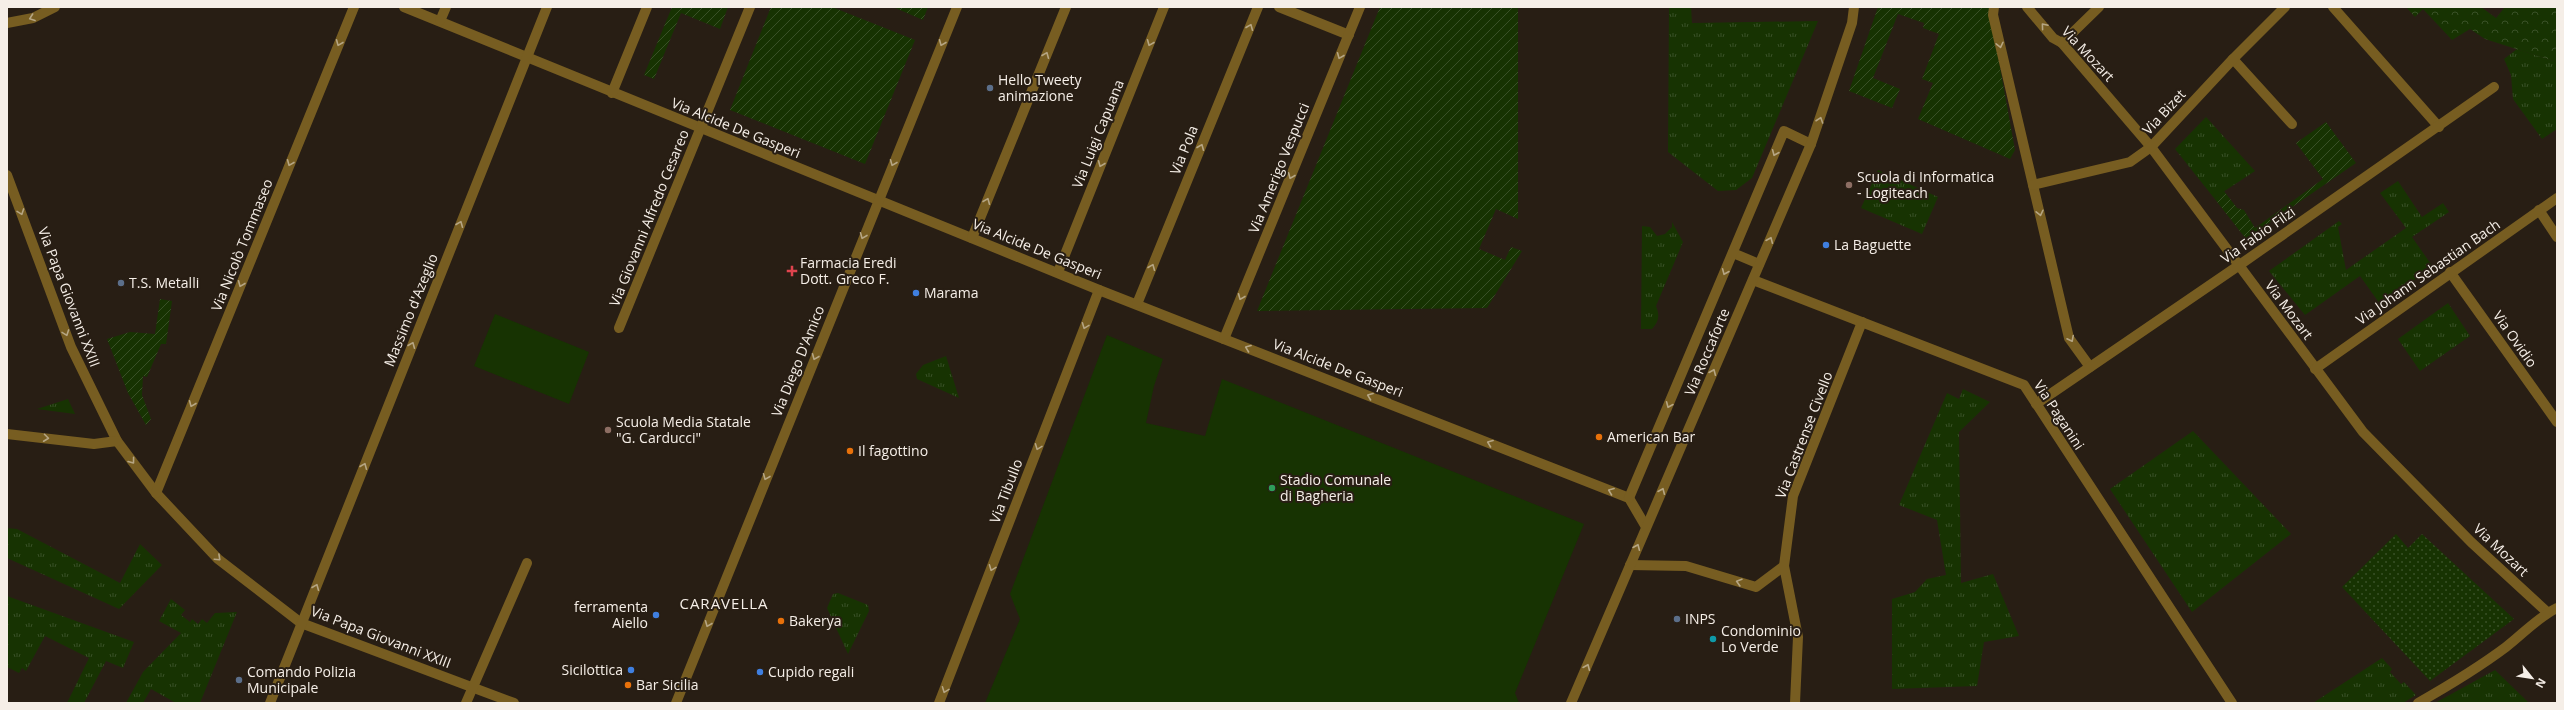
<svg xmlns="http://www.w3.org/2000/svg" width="2564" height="710" viewBox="0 0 2564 710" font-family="'Open Sans',sans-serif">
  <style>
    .grass { fill: url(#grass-tufts) }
    .forest { fill: url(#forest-crowns) }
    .park { fill: url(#park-dots) }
    .garden { fill: url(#garden-furrows) }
    .pitch { fill: #173302 }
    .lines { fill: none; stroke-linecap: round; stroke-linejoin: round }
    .minor { stroke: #775d21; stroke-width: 10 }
    .oneway { stroke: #b6a684 }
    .service-dot { fill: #5c6f8a; stroke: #281e14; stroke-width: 1.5 }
    .education-dot { fill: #8d6e63; stroke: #281e14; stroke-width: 1.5 }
    .shop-dot { fill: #3f7fe0; stroke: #281e14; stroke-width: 1.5 }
    .health-dot { fill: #e0444e; stroke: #281e14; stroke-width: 1.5 }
    .food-dot { fill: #e8710a; stroke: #281e14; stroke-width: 1.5 }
    .leisure-dot { fill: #2e9e5b; stroke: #281e14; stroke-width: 1.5 }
    .culture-dot { fill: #0f9aa8; stroke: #281e14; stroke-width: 1.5 }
    .labels { text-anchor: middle; stroke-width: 4; stroke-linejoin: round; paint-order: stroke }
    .street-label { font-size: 14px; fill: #f5eee7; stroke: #281e14 }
    .poi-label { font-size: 14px; fill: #f5eee7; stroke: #281e14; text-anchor: start }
    .neighbourhood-label { font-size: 15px; letter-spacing: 1px; fill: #f5eee7; stroke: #281e14 }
  </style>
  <defs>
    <pattern id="grass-tufts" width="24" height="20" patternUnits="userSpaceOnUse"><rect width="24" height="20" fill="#173302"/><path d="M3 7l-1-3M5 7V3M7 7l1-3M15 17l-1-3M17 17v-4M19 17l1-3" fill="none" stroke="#395127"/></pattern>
    <pattern id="forest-crowns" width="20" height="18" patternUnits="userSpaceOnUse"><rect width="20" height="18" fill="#173302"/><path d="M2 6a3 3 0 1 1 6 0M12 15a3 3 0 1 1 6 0" fill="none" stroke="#395127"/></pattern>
    <pattern id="park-dots" width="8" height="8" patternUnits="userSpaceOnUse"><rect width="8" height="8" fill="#173302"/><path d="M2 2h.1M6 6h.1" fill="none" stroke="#395127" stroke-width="1.8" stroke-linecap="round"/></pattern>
    <pattern id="garden-furrows" width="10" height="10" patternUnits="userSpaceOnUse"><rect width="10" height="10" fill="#173302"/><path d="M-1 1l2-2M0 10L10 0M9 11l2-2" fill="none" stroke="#395127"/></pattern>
  </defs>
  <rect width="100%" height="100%" fill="#281e14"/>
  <g class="grass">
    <path d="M 1669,7 L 1691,7 L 1692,23 L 1818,21 L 1752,178 L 1736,190 L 1718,191 L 1668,152 Z"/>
    <path d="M 2517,49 L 2557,62 L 2557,129 L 2542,139 L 2513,99 L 2511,75 L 2504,59 Z"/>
    <path d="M 2206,117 L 2255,171 L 2214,198 L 2175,149 Z"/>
    <path d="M 1878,170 L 1938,197 L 1922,234 L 1861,208 Z"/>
    <path d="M 2398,181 L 2422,217 L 2443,203 L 2449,212 L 2412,237 L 2433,267 L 2380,304 L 2360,276 L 2305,315 L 2269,271 L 2339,221 L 2342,224 L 2338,227 L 2346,270 L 2406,228 L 2380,193 Z"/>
    <path d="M 1672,222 L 1683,242 L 1656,306 C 1660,316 1659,321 1652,329 L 1641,329 L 1642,226 L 1650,227 L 1657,236 L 1665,234 L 1672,227 Z"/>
    <path d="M 2448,303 L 2470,336 L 2420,371 L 2398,339 Z"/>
    <path d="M 946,356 L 959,398 L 917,379 L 916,374 L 923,365 Z"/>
    <path d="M 1963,389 L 1990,402 L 1959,432 L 1961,583 L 1993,574 L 2019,636 L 1984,642 L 1977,686 L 1892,689 L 1892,599 L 1915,592 L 1927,579 L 1946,575 L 1937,520 L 1899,505 L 1947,393 L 1959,399 Z"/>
    <path d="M 68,399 L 75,414 L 37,409 Z"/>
    <path d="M 2193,431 L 2291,534 L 2192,612 L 2110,489 Z"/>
    <path d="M 7,528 L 17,529 L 120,583 L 140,544 L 162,565 L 119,609 L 7,558 Z"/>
    <path d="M 838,593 L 868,605 L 869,611 L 848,654 L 827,608 L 833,594 Z"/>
    <path d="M 7,596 L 134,642 L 123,668 L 106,661 L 84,703 L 67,703 L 89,658 L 45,636 L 26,671 L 22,668 L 19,673 L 7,667 Z"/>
    <path d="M 171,599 L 185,610 L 181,615 L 190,622 L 192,619 L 198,624 L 202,619 L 207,623 L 215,613 L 237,612 L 200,703 L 176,703 L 151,689 L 143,703 L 126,703 L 143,672 L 181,633 L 159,621 Z"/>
    <path d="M 2382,658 L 2392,669 L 2390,672 L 2401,684 L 2404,682 L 2416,695 L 2403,703 L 2313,703 Z"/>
    <path d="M 2495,670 L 2529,703 L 2435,703 Z"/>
  </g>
  <path class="forest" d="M 2406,7 L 2481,7 L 2496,18 L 2505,7 L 2557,7 L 2557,62 L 2485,39 L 2470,29 L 2452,40 L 2423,9 L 2415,17 Z"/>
  <path class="park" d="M 2396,534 L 2408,548 L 2422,534 L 2514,619 L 2430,681 L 2342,587 Z"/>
  <g class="garden">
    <path d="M 672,7 L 728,7 L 720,29 L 681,13 L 654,79 L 644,75 Z"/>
    <path d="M 771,7 L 832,7 L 915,40 L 865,164 L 730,110 Z"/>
    <path d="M 893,7 L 928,7 L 923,20 Z"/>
    <path d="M 1380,7 L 1518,7 L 1518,219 L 1496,209 L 1479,249 L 1505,260 L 1511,247 L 1522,251 L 1487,308 L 1257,311 Z"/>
    <path d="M 1878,7 L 1989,7 L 2015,150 L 2010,159 L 1918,119 L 1933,83 L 1922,79 L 1939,34 L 1923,28 L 1924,23 L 1898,14 L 1873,78 L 1900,89 L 1892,108 L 1849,91 Z"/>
    <path d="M 2326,122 L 2356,163 L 2246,239 L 2214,198 L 2224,191 L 2237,208 L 2244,210 L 2255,228 L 2323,179 L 2296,143 Z"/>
    <path d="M 160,299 L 172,301 L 166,344 L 161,344 L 147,377 L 143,376 L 142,395 L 151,419 L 146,425 L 128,393 L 107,339 L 130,332 L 155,334 Z"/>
  </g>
  <g class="pitch">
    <path d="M 495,314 L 589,352 L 569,404 L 474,366 Z"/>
    <path d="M 1107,335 L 1163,359 L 1154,386 L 1146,423 L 1205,436 L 1222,379 L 1584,524 L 1515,693 L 1519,703 L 985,703 L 1020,619 L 1010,594 Z"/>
  </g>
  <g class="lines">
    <g class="minor">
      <path d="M 404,7 L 1099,290 L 1629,498 L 1646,527"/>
      <path d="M 1279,7 L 1349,35"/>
      <path d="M 1994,7 L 1993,15 L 2069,338 L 2090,367"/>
      <path d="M 2027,7 L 2053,38 L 2062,43 L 2151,147 L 2363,432 L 2471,542 L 2547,612"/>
      <path d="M 2333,7 L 2439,127"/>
      <path d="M 440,21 L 446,7"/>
      <path d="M 7,23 L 33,18 L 55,7"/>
      <path d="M 2062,43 L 2099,7"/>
      <path d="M 2233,59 L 2292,124"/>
      <path d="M 612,93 L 647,7"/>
      <path d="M 7,175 L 71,347 L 117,441 L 156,493 L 218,559 L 301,623 L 514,703"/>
      <path d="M 2033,185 L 2130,162 L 2151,147 L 2233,59 L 2285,7"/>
      <path d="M 2539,210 L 2557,237"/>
      <path d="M 972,238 L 1066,7"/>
      <path d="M 1733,253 L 1759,264"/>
      <path d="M 1058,272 L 1164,7"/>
      <path d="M 2450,272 L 2557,422"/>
      <path d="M 1753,280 L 2024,385 L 2232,703"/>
      <path d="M 1137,304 L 1258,7"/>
      <path d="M 619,328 L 750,7"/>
      <path d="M 1224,339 L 1360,7"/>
      <path d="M 2315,369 L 2557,198"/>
      <path d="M 2036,404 L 2238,266 L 2494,87"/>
      <path d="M 7,434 L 94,444 L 117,441"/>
      <path d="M 156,493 L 354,7"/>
      <path d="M 1629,498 L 1784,131 L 1811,144"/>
      <path d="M 1630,565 L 1686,566 L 1756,587 L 1784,566"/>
      <path d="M 270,703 L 547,7"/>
      <path d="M 466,703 L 527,563"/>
      <path d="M 676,703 L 957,7"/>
      <path d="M 939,703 L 1099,290"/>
      <path d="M 1571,703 L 1811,144 L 1852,23 L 1854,7"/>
      <path d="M 1795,703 L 1798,637 L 1784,566 L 1793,496 L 1862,322"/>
      <path d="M 2418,703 C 2448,686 2478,668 2506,647 C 2523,634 2538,617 2557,608"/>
    </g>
  </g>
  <defs><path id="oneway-chevron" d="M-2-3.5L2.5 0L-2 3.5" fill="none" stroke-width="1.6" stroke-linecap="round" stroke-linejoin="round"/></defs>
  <g class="oneway">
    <use href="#oneway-chevron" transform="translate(32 18) rotate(160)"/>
    <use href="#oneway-chevron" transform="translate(2044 26) rotate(-130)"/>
    <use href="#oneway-chevron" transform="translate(1250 27) rotate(-68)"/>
    <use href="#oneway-chevron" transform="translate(339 43) rotate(112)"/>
    <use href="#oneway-chevron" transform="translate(942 43) rotate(112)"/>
    <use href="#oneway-chevron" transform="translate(1150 43) rotate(112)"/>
    <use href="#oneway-chevron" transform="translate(2000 45) rotate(77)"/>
    <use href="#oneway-chevron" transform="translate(1046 55) rotate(-68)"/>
    <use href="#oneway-chevron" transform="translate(1340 56) rotate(112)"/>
    <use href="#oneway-chevron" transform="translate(1820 120) rotate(-71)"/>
    <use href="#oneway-chevron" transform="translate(1201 147) rotate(-68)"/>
    <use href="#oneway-chevron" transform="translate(1775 153) rotate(113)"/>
    <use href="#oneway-chevron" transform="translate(290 163) rotate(112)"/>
    <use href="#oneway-chevron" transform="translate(893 163) rotate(112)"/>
    <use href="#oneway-chevron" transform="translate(1101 164) rotate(112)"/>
    <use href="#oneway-chevron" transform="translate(1291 176) rotate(112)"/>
    <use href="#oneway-chevron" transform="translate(987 201) rotate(-68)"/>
    <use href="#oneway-chevron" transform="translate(21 212) rotate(70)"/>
    <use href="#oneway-chevron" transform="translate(2040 213) rotate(77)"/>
    <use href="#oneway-chevron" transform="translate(460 224) rotate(-68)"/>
    <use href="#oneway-chevron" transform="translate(863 236) rotate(112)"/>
    <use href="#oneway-chevron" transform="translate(1770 240) rotate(-67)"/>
    <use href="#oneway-chevron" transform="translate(1152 267) rotate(-68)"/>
    <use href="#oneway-chevron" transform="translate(1725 272) rotate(113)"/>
    <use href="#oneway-chevron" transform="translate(241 284) rotate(112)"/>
    <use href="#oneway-chevron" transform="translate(1241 297) rotate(112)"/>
    <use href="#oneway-chevron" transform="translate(1085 326) rotate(111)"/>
    <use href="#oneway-chevron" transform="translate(66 333) rotate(70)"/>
    <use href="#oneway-chevron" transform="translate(2071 339) rotate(63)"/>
    <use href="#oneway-chevron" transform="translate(412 345) rotate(-68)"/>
    <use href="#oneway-chevron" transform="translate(1248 348) rotate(-159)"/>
    <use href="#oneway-chevron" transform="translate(815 357) rotate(112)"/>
    <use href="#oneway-chevron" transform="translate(1713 372) rotate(-67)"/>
    <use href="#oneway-chevron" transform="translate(1370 396) rotate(-159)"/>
    <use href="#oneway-chevron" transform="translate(192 404) rotate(112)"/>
    <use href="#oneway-chevron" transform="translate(1669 405) rotate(113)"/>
    <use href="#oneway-chevron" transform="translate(46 438) rotate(7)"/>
    <use href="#oneway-chevron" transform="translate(1490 443) rotate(-159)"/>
    <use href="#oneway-chevron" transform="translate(1038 447) rotate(111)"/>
    <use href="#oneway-chevron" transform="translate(132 461) rotate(53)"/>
    <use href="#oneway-chevron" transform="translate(364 466) rotate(-68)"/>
    <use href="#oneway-chevron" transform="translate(766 477) rotate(112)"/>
    <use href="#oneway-chevron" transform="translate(1611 491) rotate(-159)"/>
    <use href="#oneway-chevron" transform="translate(1662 491) rotate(-67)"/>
    <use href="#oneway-chevron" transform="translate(1637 547) rotate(-67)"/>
    <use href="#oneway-chevron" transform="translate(218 558) rotate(43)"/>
    <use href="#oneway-chevron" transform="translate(992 568) rotate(111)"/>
    <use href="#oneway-chevron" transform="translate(1739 582) rotate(-164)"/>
    <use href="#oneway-chevron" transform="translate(316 587) rotate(-68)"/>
    <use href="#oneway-chevron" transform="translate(708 624) rotate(112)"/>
    <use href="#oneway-chevron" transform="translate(1587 667) rotate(-67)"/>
    <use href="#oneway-chevron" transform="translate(945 690) rotate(111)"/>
  </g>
  <g class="service-dot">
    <circle cx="990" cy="88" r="4"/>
    <circle cx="121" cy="283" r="4"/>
    <circle cx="1677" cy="619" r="4"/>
    <circle cx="239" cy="680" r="4"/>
  </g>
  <g class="education-dot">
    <circle cx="1849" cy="185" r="4"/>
    <circle cx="608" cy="430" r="4"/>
  </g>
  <g class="shop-dot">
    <circle cx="1826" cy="245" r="4"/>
    <circle cx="916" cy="293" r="4"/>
    <circle cx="656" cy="615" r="4"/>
    <circle cx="631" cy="670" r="4"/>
    <circle cx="760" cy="672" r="4"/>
  </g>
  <path class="health-dot" d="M790 265h4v4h4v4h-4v4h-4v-4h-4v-4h4z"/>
  <g class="food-dot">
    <circle cx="1599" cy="437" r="4"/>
    <circle cx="850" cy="451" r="4"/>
    <circle cx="781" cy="621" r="4"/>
    <circle cx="628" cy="685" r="4"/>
  </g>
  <circle class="leisure-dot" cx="1272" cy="488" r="4"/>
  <circle class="culture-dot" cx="1713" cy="639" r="4"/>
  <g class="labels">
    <g class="street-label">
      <text transform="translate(2088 54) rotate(47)" y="5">Via Mozart</text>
      <text transform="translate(2164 112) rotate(-47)" y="5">Via Bizet</text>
      <text transform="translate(736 128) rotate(22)" y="5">Via Alcide De Gasperi</text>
      <text transform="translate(1098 134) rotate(-68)" y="5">Via Luigi Capuana</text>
      <text transform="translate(1184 150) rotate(-68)" y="5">Via Pola</text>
      <text transform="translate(1279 168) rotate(-68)" y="5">Via Amerigo Vespucci</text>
      <text transform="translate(649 218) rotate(-68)" y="5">Via Giovanni Alfredo Cesareo</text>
      <text transform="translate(2258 235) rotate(-35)" y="5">Via Fabio Filzi</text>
      <text transform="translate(242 245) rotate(-68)" y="5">Via Nicolò Tommaseo</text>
      <text transform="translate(1037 249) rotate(22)" y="5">Via Alcide De Gasperi</text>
      <text transform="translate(2428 272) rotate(-35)" y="5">Via Johann Sebastian Bach</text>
      <text transform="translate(69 297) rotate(69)" y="5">Via Papa Giovanni XXIII</text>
      <text transform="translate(411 310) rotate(-68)" y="5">Massimo d'Azeglio</text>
      <text transform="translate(2289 310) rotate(53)" y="5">Via Mozart</text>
      <text transform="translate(2515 339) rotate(55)" y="5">Via Ovidio</text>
      <text transform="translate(1707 352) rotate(-67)" y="5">Via Roccaforte</text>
      <text transform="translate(798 361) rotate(-68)" y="5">Via Diego D'Amico</text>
      <text transform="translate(1338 368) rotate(21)" y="5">Via Alcide De Gasperi</text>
      <text transform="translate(2059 415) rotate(57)" y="5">Via Paganini</text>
      <text transform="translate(1804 435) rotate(-69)" y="5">Via Castrense Civello</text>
      <text transform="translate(1006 491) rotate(-69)" y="5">Via Tibullo</text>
      <text transform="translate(2501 550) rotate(43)" y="5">Via Mozart</text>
      <text transform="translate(381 637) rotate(21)" y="5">Via Papa Giovanni XXIII</text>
    </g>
    <g class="poi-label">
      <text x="998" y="85">Hello Tweety<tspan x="998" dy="16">animazione</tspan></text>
      <text x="1857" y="182">Scuola di Informatica<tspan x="1857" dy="16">- Logiteach</tspan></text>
      <text x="1834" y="250">La Baguette</text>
      <text x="800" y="268">Farmacia Eredi<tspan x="800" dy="16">Dott. Greco F.</tspan></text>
      <text x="129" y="288">T.S. Metalli</text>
      <text x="924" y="298">Marama</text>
      <text x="616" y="427">Scuola Media Statale<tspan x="616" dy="16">"G. Carducci"</tspan></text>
      <text x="1607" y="442">American Bar</text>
      <text x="858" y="456">Il fagottino</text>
      <text x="1280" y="485">Stadio Comunale<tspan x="1280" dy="16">di Bagheria</tspan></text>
      <text x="648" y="612" text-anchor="end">ferramenta<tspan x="648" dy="16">Aiello</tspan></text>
      <text x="1685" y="624">INPS</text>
      <text x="789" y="626">Bakerya</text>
      <text x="1721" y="636">Condominio<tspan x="1721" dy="16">Lo Verde</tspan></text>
      <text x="623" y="675" text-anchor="end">Sicilottica</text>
      <text x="247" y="677">Comando Polizia<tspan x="247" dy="16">Municipale</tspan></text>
      <text x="768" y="677">Cupido regali</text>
      <text x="636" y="690">Bar Sicilia</text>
    </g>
    <g class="neighbourhood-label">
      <text x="724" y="609">CARAVELLA</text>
    </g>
  </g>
  <rect width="2564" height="710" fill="none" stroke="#f5eee7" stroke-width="16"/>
  <g transform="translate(2532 678) rotate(120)" stroke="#281e14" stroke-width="3" paint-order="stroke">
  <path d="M0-3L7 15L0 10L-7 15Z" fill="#f5eee7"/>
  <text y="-6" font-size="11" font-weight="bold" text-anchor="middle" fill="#f5eee7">N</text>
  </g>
</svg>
